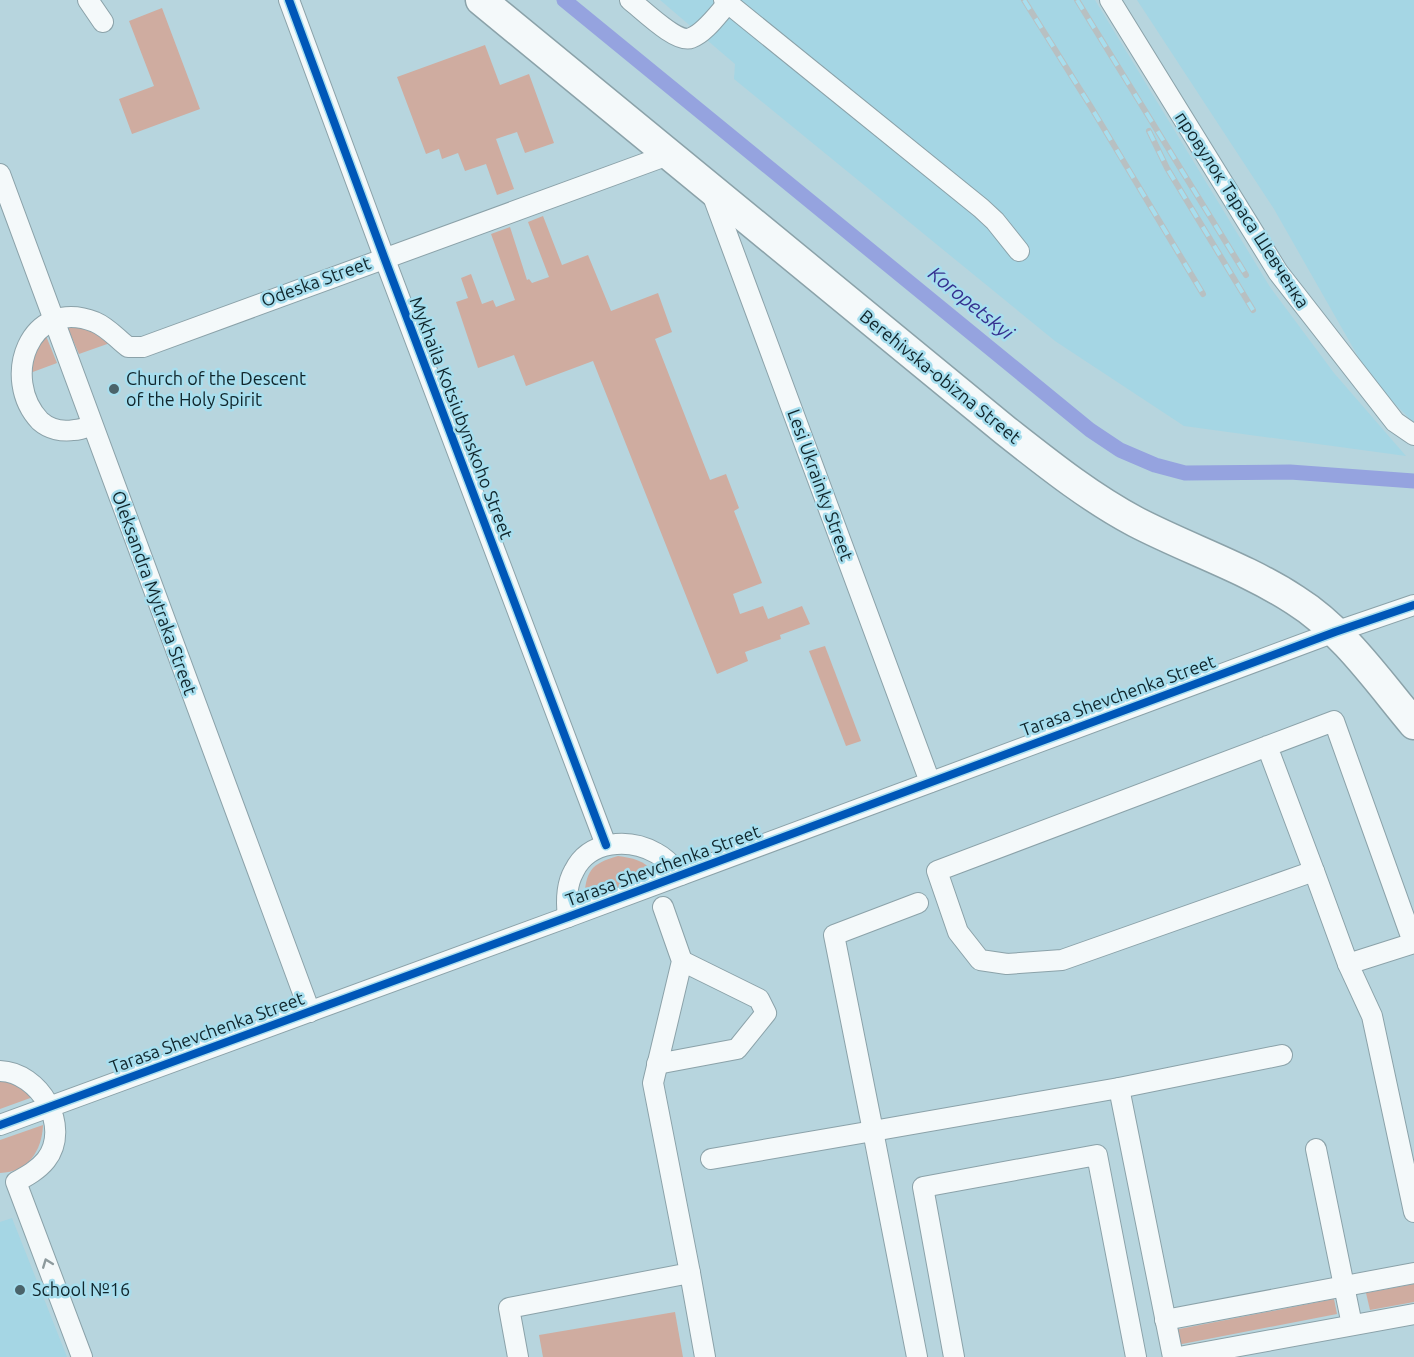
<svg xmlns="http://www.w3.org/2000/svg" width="1414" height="1357" viewBox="0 0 1414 1357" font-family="Ubuntu,sans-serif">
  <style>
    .built { fill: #a5d6e4 }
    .green { fill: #cfaca0 }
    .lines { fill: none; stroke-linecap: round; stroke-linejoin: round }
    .canal { stroke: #95a3df; stroke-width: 15 }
    .minor-casing { stroke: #8ba2a9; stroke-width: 22 }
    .highway-casing { stroke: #8ba2a9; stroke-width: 33 }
    .minor { stroke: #f4f9fa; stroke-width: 20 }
    .highway { stroke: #f4f9fa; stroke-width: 30 }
    .rail-casing { stroke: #b8c0c2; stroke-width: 6 }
    .rail { stroke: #a7deee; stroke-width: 4; stroke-dasharray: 11; stroke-linecap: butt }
    .cycleway-casing { stroke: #a7deee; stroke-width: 11 }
    .cycleway { stroke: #0057b8; stroke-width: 8 }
    .oneway { stroke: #8d9a9d }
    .poi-dot { fill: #4a636a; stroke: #a7deee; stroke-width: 2 }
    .labels { text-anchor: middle; stroke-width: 5; stroke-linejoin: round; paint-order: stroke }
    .street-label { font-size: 18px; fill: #10262c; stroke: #a7deee }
    .poi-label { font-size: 18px; fill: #10262c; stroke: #a7deee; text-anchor: start }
    .water-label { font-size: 20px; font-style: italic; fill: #34308f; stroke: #a7deee }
  </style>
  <rect width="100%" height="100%" fill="#b7d5de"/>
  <g class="built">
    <path d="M 660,0 L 1095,0 L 1270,287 L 1334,373 L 1406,456 L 1184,426 L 1055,341 L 734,79 L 735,64 Z"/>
    <path d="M 1137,0 L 1414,0 L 1414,423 L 1372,381 L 1274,209 Z"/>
    <path d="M 12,1218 L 67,1357 L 0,1357 L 0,1222 Z"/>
  </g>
  <g class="green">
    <path d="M 162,8 L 200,109 L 132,134 L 119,99 L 154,86 L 129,21 Z"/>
    <path d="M 485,45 L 500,85 L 529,74 L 554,143 L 525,153 L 517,132 L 496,139 L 514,189 L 497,195 L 486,164 L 465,171 L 458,153 L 442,159 L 439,149 L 426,154 L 397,77 Z"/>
    <path d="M 543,216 L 562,265 L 588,255 L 611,311 L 658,293 L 672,332 L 655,339 L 710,480 L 726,474 L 739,508 L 734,511 L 762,583 L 733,594 L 740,614 L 763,606 L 768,619 L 802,606 L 810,624 L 780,635 L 781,639 L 745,652 L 748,661 L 717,674 L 593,361 L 526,386 L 514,355 L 478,368 L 456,302 L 468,298 L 461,278 L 471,274 L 482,304 L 493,300 L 496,307 L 515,300 L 491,234 L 510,227 L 527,280 L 529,279 L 532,283 L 549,277 L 528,222 Z"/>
    <path d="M 66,324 L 97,329 L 110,343 L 79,354 Z"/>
    <path d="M 44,331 L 57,363 L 22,376 Z"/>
    <path d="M 825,646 L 861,741 L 846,746 L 809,651 Z"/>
    <path d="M 618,856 C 632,858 645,860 654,873 L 584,900 C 586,871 590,864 618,856 Z"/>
    <path d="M 0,1080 L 15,1083 L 33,1097 L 0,1109 Z"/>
    <path d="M 43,1125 C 42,1151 28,1172 0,1173 L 0,1140 Z"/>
    <path d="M 1414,1284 L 1414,1302 L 1370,1310 L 1366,1293 Z"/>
    <path d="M 1334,1299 L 1337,1314 L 1177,1345 L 1174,1330 Z"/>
    <path d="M 675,1312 L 683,1357 L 543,1357 L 539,1335 Z"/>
  </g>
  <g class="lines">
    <path class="canal" d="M 564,0 L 1090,430 L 1120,450 L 1155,465 L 1185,473 L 1290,472 L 1414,481"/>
    <defs>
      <g id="minor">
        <path d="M 88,0 L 103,22"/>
        <path d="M 289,0 L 384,257 L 606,845"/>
        <path d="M 630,0 C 642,9 677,44 691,38 C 705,33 718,14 728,3"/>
        <path d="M 724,0 L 981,208 L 995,221 L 1019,251"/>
        <path d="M 1110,0 L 1278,272 L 1395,422 L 1414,435"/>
        <path d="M 0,174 L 310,1012"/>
        <path d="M 711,191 L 930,782"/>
        <path d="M 92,425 C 87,427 80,430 74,430 C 62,432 49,429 40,421 C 0,379 29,296 95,322 C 109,328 117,339 128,347 L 143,347 L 668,155"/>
        <path d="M 1267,746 L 1314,871 L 1062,960 L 1007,964 L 980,960 L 958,932 L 937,871 L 1334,721 L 1413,942"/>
        <path d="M 1314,871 L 1348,964"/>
        <path d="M 568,917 C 566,901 566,885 574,871 C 589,840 629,838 656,853 C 666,858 674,867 681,875"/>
        <path d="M 1414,943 L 1348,964 L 1372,1016 L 1414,1212"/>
        <path d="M 657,1064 L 737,1049 L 766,1013 L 759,999 L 682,961"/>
        <path d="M 0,1071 C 39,1072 72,1126 46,1160 C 38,1170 27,1176 16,1182 L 82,1357"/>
        <path d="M 1119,1088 L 1282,1055"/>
        <path d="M 0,1125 L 568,917 L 1335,632 L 1414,605"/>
        <path d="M 1316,1149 L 1352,1325"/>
        <path d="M 711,1159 L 873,1131 L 834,935 L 918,903"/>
        <path d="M 690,1273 L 705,1357"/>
        <path d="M 1165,1320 L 1414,1273"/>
        <path d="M 518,1357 L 509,1308 L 690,1273 L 653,1083 L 682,961 L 663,907"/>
        <path d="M 917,1357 L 873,1131 L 1119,1088 L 1173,1357"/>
        <path d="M 954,1357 L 923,1187 L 1097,1155 L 1136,1357"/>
        <path d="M 1179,1357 L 1414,1314"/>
      </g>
      <path id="highway" d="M 481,0 L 1006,431 C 1048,464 1089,497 1136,522 C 1188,549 1246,568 1295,600 C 1343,630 1378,681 1414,724"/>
    </defs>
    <use href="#minor" class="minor-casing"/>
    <use href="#highway" class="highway-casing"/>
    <use href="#minor" class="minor"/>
    <use href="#highway" class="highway"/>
    <defs>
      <g id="rail">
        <path d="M 1024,0 L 1091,107 L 1203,294"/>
        <path d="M 1077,0 L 1246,275"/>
        <path d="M 1149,131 L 1167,168 L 1253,310"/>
      </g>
    </defs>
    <use href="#rail" class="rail-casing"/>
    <use href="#rail" class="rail"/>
    <defs>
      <g id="cycleway">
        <path d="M 289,0 L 384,257 L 606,845"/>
        <path d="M 0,1125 L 568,917 L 1335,632 L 1414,605"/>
      </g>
    </defs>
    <use href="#cycleway" class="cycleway-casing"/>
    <use href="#cycleway" class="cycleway"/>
  </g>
  <defs><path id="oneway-chevron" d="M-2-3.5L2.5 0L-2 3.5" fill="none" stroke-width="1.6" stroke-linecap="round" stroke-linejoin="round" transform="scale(1.5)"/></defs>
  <use class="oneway" href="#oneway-chevron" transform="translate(47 1263) rotate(-111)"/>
  <g class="poi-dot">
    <circle cx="114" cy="389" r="6"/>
    <circle cx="20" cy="1290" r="6"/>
  </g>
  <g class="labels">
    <g class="street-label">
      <text transform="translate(1242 210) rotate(57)" y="6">провулок Тараса Шевченка</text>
      <text transform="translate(316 282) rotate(-20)" y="6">Odeska Street</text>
      <text transform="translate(940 377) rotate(39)" y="6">Berehivska-obizna Street</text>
      <text transform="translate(461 418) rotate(69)" y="6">Mykhaila Kotsiubynskoho Street</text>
      <text transform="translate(820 485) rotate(70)" y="6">Lesi Ukrainky Street</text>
      <text transform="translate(154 593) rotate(70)" y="6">Oleksandra Mytraka Street</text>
      <text transform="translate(1118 696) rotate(-20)" y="6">Tarasa Shevchenka Street</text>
      <text transform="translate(663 866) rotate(-20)" y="6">Tarasa Shevchenka Street</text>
      <text transform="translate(207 1033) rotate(-20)" y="6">Tarasa Shevchenka Street</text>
    </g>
    <g class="poi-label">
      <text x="126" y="385">Church of the Descent<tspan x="126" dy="21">of the Holy Spirit</tspan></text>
      <text x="32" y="1296">School №16</text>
    </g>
    <g class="water-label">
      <text transform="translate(971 303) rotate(39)" y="7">Koropetskyi</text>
    </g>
  </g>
</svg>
